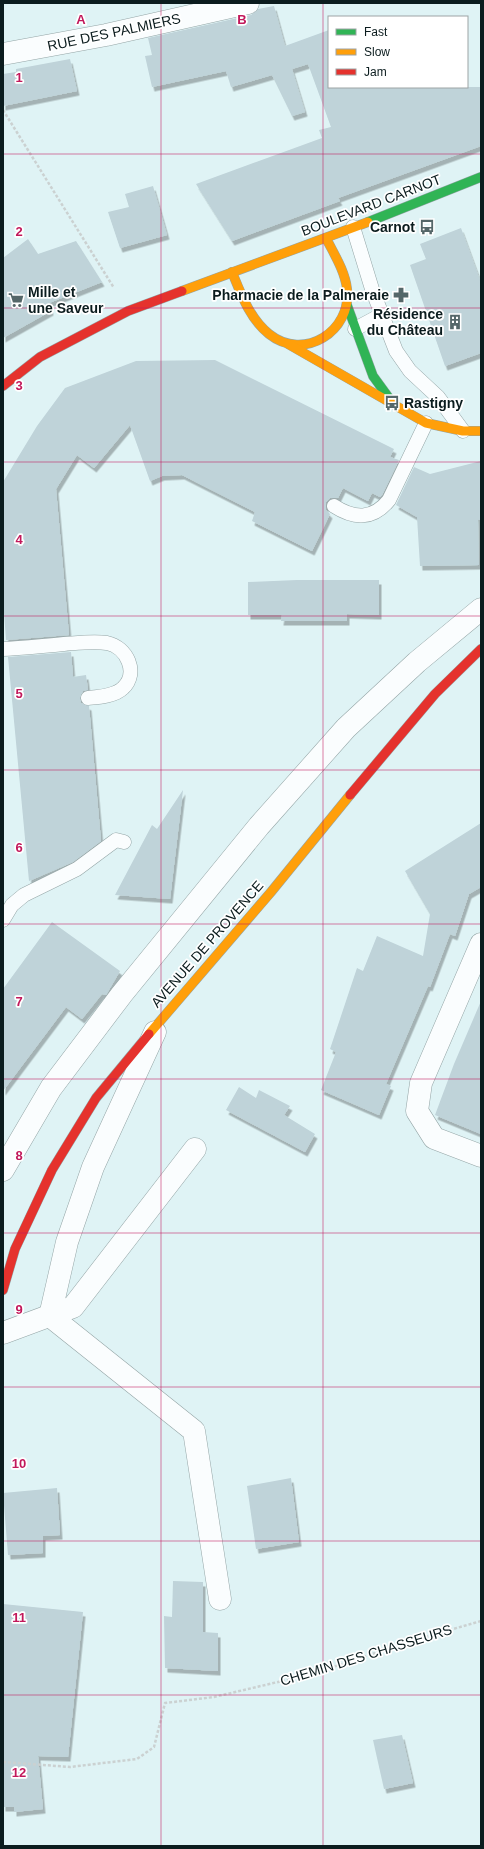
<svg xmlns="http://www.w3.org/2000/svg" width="484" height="1849" viewBox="0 0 484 1849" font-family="Arial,sans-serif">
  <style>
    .building { fill: #bfd3d9; filter: url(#shadow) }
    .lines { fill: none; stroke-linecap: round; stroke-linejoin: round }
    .lane-casing { stroke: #94a5a6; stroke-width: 15 }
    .street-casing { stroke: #94a5a6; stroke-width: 23 }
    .fast-casing { stroke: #94a5a6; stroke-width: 10 }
    .slow-casing { stroke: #94a5a6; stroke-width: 10 }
    .jam-casing { stroke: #94a5a6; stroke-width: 10 }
    .path { stroke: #cbd1d1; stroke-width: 2.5; stroke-dasharray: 3 2; stroke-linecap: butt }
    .lane { stroke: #fafdfe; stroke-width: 14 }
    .street { stroke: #fafdfe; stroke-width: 22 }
    .fast { stroke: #30b455; stroke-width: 9 }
    .slow { stroke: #ff9f0a; stroke-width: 9 }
    .jam { stroke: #e5322d; stroke-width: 9 }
    .grid { fill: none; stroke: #c2185b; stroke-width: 1; stroke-opacity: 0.55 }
    .labels { text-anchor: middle; stroke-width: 3.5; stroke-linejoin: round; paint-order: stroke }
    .street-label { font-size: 14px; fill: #0b1c1e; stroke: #fff }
    .poi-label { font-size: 14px; font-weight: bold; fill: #0b1c1e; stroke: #fff; text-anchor: end }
    .grid-label { font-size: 13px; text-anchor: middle; font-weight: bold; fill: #c2185b; stroke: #fff; stroke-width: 3.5; stroke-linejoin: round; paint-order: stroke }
  </style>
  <defs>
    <filter id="shadow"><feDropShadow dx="2.5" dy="4.5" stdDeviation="0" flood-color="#0004"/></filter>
  </defs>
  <rect width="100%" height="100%" fill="#dff3f5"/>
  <g class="building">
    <path d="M 274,6 L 285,46 L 329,30 L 329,87 L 481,87 L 481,146 L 338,198 L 340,201 L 232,241 L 196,184 L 322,138 L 319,130 L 331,127 L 308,64 L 292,69 L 305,112 L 292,116 L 272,75 L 231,87 L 226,71 L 152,87 L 145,56 L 152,55 L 148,38 L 251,15 L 258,9 Z"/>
    <path d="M 70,59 L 77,91 L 3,106 L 3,74 L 16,72 L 16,69 Z"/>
    <path d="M 153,186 L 167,235 L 120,248 L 108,212 L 129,207 L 125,194 Z"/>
    <path d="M 461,228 L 481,283 L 481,353 L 445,366 L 410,265 L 426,259 L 420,244 Z"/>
    <path d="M 28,239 L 38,254 L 76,241 L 102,282 L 49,303 L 51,311 L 3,338 L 3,258 Z"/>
    <path d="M 215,360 L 394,449 L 390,457 L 399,460 L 382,495 L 380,497 L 372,493 L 368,501 L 343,488 L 338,498 L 330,498 L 326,502 L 326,510 L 330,514 L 312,551 L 252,521 L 255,512 L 182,475 L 162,476 L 150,481 L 130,425 L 94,468 L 77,455 L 56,489 L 69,635 L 6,640 L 3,599 L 3,482 L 37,426 L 65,388 L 136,361 Z"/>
    <path d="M 481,461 L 481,519 L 478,520 L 479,565 L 420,566 L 417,517 L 396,505 L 414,467 L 430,474 Z"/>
    <path d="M 297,580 L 379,580 L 379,615 L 347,614 L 347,621 L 281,621 L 282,615 L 248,615 L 248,582 Z"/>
    <path d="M 71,652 L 73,677 L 86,675 L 88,690 L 83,691 L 80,698 L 81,703 L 89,706 L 101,841 L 73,862 L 29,881 L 8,657 Z"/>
    <path d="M 183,790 L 170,899 L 115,895 L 152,825 L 157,829 Z"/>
    <path d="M 481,823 L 481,887 L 469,894 L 455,936 L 450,934 L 430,987 L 428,986 L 386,1084 L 391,1086 L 379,1115 L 321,1090 L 336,1052 L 330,1049 L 357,968 L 363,971 L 377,936 L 423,956 L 430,914 L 405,871 Z"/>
    <path d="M 52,922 L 120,971 L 106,995 L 102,994 L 82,1019 L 66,1007 L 3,1091 L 3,989 Z"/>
    <path d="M 481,1001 L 481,1134 L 435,1115 L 454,1064 Z"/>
    <path d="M 239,1087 L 256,1098 L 259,1090 L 290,1106 L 284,1115 L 315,1134 L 305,1152 L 226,1110 Z"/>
    <path d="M 291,1478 L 299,1542 L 256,1549 L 247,1486 Z"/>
    <path d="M 57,1488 L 60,1535 L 43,1536 L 43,1553 L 8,1555 L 3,1493 Z"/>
    <path d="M 173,1581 L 203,1582 L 203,1632 L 218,1633 L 218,1671 L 165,1668 L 164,1616 L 172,1617 Z"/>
    <path d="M 3,1604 L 83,1612 L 68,1757 L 38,1756 L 43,1809 L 14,1812 L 14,1807 L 3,1807 Z"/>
    <path d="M 402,1735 L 413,1783 L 384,1789 L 373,1740 Z"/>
  </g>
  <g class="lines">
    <defs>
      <g id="lane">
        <path d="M 353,227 L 372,289 L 396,351 L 410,371 L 438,397 L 463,431"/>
        <path d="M 355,329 L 381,315"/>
        <path d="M 334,506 C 354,519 373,520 389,500 L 426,423"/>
        <path d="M 3,649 C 23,648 44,646 64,644 C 78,643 94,641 107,643 C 127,647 139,673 123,688 C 115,696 99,697 88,698"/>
        <path d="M 3,920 L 12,905 L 24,895 L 77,869 L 116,840 L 124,842"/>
      </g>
      <g id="street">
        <path d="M 3,54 L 106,35 L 248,3"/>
        <path d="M 481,944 L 421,1083 L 417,1111 L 434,1138 L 481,1156"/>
        <path d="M 3,1170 L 51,1088 L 122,994 L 259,826 L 346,728 L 417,662 L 481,609"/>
        <path d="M 50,1316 L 194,1431 L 220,1599"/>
        <path d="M 50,1316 L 67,1242 L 93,1167 L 155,1032"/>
        <path d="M 3,1333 L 73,1307 L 195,1149"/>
      </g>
      <g id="fast">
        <path d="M 368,222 L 481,177"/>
        <path d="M 347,305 L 373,376 L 389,398"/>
      </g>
      <g id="slow">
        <path d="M 232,272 C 241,294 250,319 269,334 C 304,362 352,331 347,289 C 345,271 334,254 326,238"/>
        <path d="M 182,291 L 368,222"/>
        <path d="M 288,344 L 426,423 L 463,431 L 481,431"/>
        <path d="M 149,1034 L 271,892 L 350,795"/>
      </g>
      <g id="jam">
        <path d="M 3,386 L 40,357 L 128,311 L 182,291"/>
        <path d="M 350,795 L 435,694 L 481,649"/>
        <path d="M 3,1290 L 15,1249 L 52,1170 L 96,1098 L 149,1034"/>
      </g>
    </defs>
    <use href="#lane" class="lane-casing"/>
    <use href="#street" class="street-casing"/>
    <use href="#fast" class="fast-casing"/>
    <use href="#slow" class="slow-casing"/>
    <use href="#jam" class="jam-casing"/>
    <g class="path">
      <path d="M 3,110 L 114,288"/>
      <path d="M 3,1762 L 70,1767 L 137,1759 L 154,1747 L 165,1703 L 214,1697 L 312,1674 L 408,1642 L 481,1621"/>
    </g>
    <use href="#lane" class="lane"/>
    <use href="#street" class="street"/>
    <use href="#fast" class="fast"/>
    <use href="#slow" class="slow"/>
    <use href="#jam" class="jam"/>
  </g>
  <path class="grid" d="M 161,3 L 161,1846M 323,3 L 323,1846M 3,154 L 481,154M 3,308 L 481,308M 3,462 L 481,462M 3,616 L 481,616M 3,770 L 481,770M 3,924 L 481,924M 3,1079 L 481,1079M 3,1233 L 481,1233M 3,1387 L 481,1387M 3,1541 L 481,1541M 3,1695 L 481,1695"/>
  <defs>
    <symbol id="bus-bare" viewBox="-9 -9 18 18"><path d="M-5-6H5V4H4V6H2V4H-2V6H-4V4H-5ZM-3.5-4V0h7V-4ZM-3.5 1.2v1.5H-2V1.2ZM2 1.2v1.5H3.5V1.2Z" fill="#556769" stroke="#fff" stroke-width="2.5" paint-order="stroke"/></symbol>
    <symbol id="pharmacy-bare" viewBox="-9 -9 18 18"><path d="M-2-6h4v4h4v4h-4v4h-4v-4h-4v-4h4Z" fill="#556769" stroke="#fff" stroke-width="2.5" paint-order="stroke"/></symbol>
    <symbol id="supermarket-bare" viewBox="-9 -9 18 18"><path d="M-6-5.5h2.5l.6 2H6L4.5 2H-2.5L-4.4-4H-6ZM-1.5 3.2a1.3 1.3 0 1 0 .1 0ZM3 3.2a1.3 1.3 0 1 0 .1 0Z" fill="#556769" stroke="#fff" stroke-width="2.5" paint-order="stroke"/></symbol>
    <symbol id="building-bare" viewBox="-9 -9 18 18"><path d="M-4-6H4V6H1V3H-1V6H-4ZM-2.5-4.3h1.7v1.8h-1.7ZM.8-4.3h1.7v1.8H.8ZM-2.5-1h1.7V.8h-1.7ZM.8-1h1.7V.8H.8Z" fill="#556769" stroke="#fff" stroke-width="2.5" paint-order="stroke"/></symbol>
  </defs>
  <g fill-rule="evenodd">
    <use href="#bus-bare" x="416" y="216" width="22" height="22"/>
    <use href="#pharmacy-bare" x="390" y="284" width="22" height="22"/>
    <use href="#supermarket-bare" x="5" y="289" width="22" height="22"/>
    <use href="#building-bare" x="444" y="311" width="22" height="22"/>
    <use href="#bus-bare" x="381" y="392" width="22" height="22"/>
  </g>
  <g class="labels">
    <g class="street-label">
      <text transform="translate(114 32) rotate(-12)" y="5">RUE DES PALMIERS</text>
      <text transform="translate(371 205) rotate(-21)" y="5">BOULEVARD CARNOT</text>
      <text transform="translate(207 944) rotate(-49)" y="5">AVENUE DE PROVENCE</text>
      <text transform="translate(366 1655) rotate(-17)" y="5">CHEMIN DES CHASSEURS</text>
    </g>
    <g class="poi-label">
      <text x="415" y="232">Carnot</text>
      <text x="28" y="297" text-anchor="start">Mille et<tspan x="28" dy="16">une Saveur</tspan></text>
      <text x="389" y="300">Pharmacie de la Palmeraie</text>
      <text x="443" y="319">Résidence<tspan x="443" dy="16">du Château</tspan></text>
      <text x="404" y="408" text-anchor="start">Rastigny</text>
    </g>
  </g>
  <g class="grid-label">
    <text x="81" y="24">A</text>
    <text x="242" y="24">B</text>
    <text x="19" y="82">1</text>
    <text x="19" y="236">2</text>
    <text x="19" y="390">3</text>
    <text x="19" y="544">4</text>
    <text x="19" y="698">5</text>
    <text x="19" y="852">6</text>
    <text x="19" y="1006">7</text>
    <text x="19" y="1160">8</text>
    <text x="19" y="1314">9</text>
    <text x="19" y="1468">10</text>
    <text x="19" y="1622">11</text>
    <text x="19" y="1777">12</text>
  </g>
  <rect width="484" height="1849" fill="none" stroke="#0b1c1e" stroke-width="8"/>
  <rect x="328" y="16" width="140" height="72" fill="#ffffff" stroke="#9da4a5"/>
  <rect x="336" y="29" width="20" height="6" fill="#30b455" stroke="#9da4a5"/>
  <text x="364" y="36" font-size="12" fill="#0b1c1e">Fast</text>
  <rect x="336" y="49" width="20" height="6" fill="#ff9f0a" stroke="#9da4a5"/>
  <text x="364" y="56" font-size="12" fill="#0b1c1e">Slow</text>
  <rect x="336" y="69" width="20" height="6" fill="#e5322d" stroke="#9da4a5"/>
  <text x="364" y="76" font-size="12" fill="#0b1c1e">Jam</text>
</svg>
